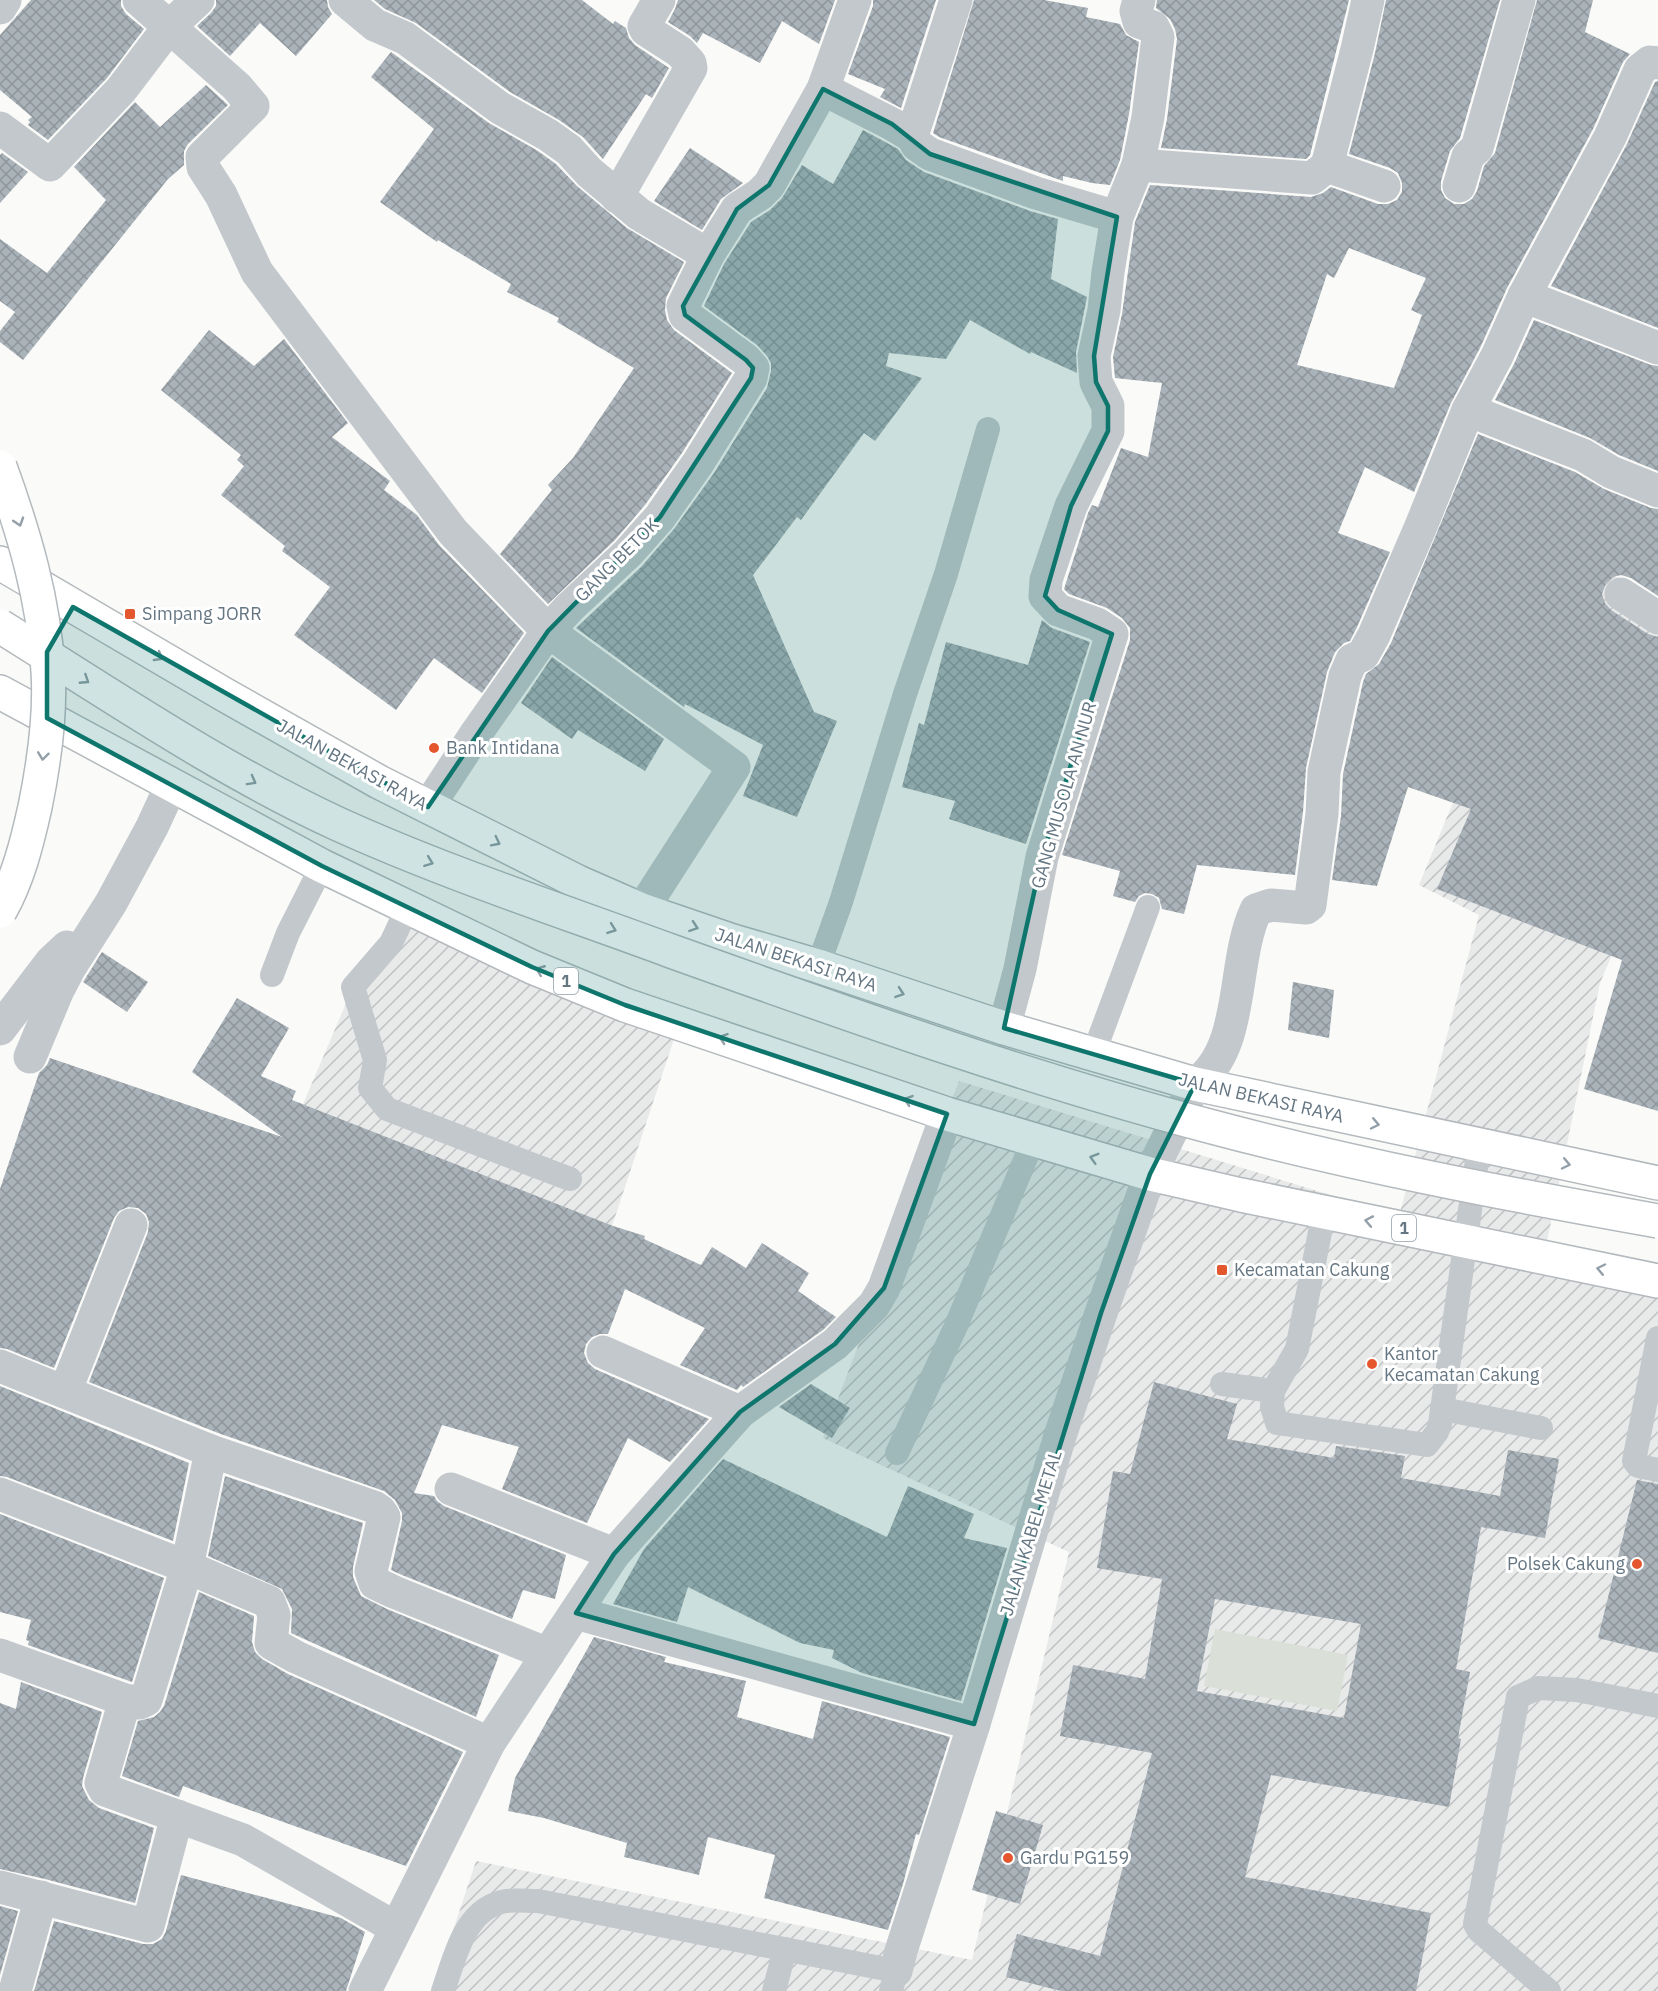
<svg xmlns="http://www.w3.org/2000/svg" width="1658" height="1991" viewBox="0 0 1658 1991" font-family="'IBM Plex Sans',sans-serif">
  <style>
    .industrial { fill: url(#industrial-furrows) }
    .green { fill: #dadfd7 }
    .building { fill: url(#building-cross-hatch); fill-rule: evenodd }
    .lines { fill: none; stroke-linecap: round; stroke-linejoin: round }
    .highway-casing { stroke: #b4b9bd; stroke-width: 36 }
    .lane { stroke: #c3c8cc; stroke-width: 24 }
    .street { stroke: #c3c8cc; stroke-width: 33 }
    .highway { stroke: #fff; stroke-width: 33 }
    .highway-bridge-casing { stroke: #b4b9bd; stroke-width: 36; stroke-linecap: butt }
    .highway-bridge { stroke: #fff; stroke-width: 33 }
    .oneway { stroke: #939fa8 }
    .marked { fill: #0f766e; fill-opacity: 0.2; stroke: #0f766e; stroke-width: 4.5; stroke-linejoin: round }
    .poi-dot { fill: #e4572e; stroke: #fff; stroke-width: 2 }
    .labels { text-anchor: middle; stroke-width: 6; stroke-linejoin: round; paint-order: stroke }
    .shield { fill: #fff; stroke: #939fa8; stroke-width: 1.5 }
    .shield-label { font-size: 16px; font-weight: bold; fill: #657683 }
    .street-label { font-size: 18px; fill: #657683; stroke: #fff }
    .poi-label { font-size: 18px; fill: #657683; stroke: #fff; text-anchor: start }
  </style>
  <defs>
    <pattern id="industrial-furrows" width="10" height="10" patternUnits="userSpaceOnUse" patternTransform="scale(1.5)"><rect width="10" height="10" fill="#e8e9e9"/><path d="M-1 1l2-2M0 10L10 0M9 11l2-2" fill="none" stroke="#c0c1c2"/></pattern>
    <pattern id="building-cross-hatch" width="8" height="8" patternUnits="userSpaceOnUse" patternTransform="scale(1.5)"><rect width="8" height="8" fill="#aab3b9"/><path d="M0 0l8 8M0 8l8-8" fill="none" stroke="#8e969c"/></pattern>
  </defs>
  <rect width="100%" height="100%" fill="#fafaf8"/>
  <g class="industrial">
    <path d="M 1563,535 L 1658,610 L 1658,846 L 1600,983 L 1542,1266 L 1658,1288 L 1658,1991 L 433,1991 L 476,1861 L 972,1960 L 1069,1552 L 823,1438 L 959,1081 L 1399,1216 L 1479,915 L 1419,885 Z"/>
    <path d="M 407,909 L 683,1012 L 558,1389 L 172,1411 L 353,987 Z"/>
  </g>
  <path class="green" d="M 1215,1629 L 1348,1655 L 1337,1711 L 1204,1686 Z"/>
  <g class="building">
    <path d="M 31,0 L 121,0 L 121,6 L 126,14 L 144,29 L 107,78 L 48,140 L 28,125 L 30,122 L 28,120 L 32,117 L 0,90 L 0,35 Z"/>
    <path d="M 216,0 L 327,0 L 328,7 L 332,14 L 296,56 L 260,23 L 230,56 L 197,26 L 211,13 L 216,6 Z"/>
    <path d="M 374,0 L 582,0 L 613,24 L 615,21 L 626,28 L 629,38 L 635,45 L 669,68 L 652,98 L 646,94 L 603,159 L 583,137 L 559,120 L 510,92 L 416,23 L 385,9 Z"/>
    <path d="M 678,0 L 835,0 L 819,44 L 782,21 L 760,63 L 703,33 L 697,43 L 690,36 L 668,22 L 675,9 Z"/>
    <path d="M 873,0 L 936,0 L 901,108 L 880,97 L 885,89 L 848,74 L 873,6 Z"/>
    <path d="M 974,0 L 1044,0 L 1088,8 L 1086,17 L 1120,24 L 1126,35 L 1139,42 L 1129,114 L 1120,160 L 1110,185 L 1092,183 L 1063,176 L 1063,181 L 939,137 L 933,133 Z"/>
    <path d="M 1157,0 L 1349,0 L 1310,155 L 1306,159 L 1161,148 L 1167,119 L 1177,39 L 1175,29 L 1170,19 L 1156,8 Z"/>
    <path d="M 1386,0 L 1500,0 L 1460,138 L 1450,151 L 1441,181 L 1441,190 L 1445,198 L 1454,204 L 1464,204 L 1472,199 L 1477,191 L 1484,166 L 1495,153 L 1537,0 L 1593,0 L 1585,32 L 1630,54 L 1623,62 L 1593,129 L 1507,288 L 1480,348 L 1451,403 L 1414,492 L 1365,467 L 1338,533 L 1390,552 L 1357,627 L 1350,641 L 1344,643 L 1335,652 L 1327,672 L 1306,768 L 1303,812 L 1295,875 L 1197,865 L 1184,914 L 1162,909 L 1159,898 L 1152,894 L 1145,893 L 1139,896 L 1135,902 L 1113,896 L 1120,871 L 1062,855 L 1130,640 L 1130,628 L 1122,618 L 1107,608 L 1069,594 L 1064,589 L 1088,513 L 1092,505 L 1098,507 L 1121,448 L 1148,457 L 1162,383 L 1115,378 L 1113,357 L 1122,314 L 1135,222 L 1150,185 L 1311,197 L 1323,193 L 1331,187 L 1378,204 L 1388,204 L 1397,200 L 1402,192 L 1402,183 L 1398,173 L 1390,168 L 1349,154 L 1375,53 ZM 1349,248 L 1426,278 L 1411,310 L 1422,315 L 1394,388 L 1297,365 L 1327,274 L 1334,278 Z"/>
    <path d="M 391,52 L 489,123 L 538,151 L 556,164 L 577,186 L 627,228 L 684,262 L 666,298 L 665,310 L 667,320 L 674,330 L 732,373 L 682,453 L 645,505 L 615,540 L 548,604 L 500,554 L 552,490 L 548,485 L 573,458 L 634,368 L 557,322 L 559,318 L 507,292 L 511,284 L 438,240 L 437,242 L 380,202 L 434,129 L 371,77 Z"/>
    <path d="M 1658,81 L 1658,328 L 1551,286 L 1626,146 L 1655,82 Z"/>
    <path d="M 206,85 L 228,105 L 188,144 L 184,151 L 184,165 L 168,179 L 23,360 L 0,342 L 0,331 L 15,312 L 0,301 L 0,239 L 47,273 L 106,200 L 74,167 L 135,102 L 160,127 Z"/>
    <path d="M 863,130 L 898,149 L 906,160 L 924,172 L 1030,211 L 1058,219 L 1051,279 L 1087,297 L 1076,352 L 1077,373 L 1031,352 L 1030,354 L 970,320 L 946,359 L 889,353 L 886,366 L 922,378 L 875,441 L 864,433 L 801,520 L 797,517 L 753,575 L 814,712 L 837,721 L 797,817 L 743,796 L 763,745 L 685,704 L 684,707 L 576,628 L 641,567 L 674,529 L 714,473 L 767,388 L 771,371 L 771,363 L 767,356 L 757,345 L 704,306 L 724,264 L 751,222 L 770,210 L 782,198 L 802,165 L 833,184 Z"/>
    <path d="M 690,148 L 743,183 L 721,199 L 702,230 L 654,201 Z"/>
    <path d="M 2,153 L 28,172 L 0,203 L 0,155 Z"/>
    <path d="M 1534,320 L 1651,365 L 1658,366 L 1658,471 L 1619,455 L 1590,438 L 1495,400 L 1514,364 Z"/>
    <path d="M 209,330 L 254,366 L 284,339 L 348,423 L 332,437 L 390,481 L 384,490 L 417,515 L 439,545 L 524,633 L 482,693 L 434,658 L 396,710 L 294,635 L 330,587 L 282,551 L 285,546 L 221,495 L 244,466 L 237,460 L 241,455 L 161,390 Z"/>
    <path d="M 1478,434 L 1575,472 L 1604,489 L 1651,508 L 1658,509 L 1658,596 L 1631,578 L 1621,575 L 1613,577 L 1606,583 L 1602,594 L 1605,603 L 1611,610 L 1648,634 L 1658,637 L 1658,1111 L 1584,1089 L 1622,960 L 1437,889 L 1471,809 L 1408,787 L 1377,886 L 1332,880 L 1341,816 L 1343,774 L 1363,682 L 1366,674 L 1379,664 L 1391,643 Z"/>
    <path d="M 1042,620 L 1052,628 L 1090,642 L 1026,844 L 949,819 L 955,801 L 902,787 L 919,723 L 924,725 L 946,642 L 1028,665 Z"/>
    <path d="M 552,657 L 664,739 L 645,771 L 578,730 L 572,739 L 521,703 Z"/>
    <path d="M 102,952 L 148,982 L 127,1012 L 83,982 Z"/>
    <path d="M 1293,982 L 1334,990 L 1329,1038 L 1288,1030 Z"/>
    <path d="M 237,998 L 289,1028 L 261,1076 L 296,1091 L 292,1100 L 613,1226 L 645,1236 L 644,1239 L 701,1265 L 712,1247 L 746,1268 L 762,1243 L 809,1273 L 798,1291 L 836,1317 L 823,1330 L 743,1387 L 741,1385 L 737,1390 L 680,1365 L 705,1328 L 625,1289 L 608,1334 L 600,1334 L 592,1337 L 586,1344 L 584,1353 L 588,1363 L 595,1369 L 709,1419 L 670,1462 L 628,1438 L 587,1523 L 502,1489 L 519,1447 L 442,1425 L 414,1493 L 434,1496 L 437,1501 L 444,1506 L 566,1555 L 555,1599 L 523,1590 L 512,1619 L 402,1575 L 391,1570 L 402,1521 L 402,1513 L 395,1500 L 384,1491 L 218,1433 L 89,1382 L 148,1232 L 149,1222 L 146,1214 L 138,1208 L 128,1207 L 119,1211 L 114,1218 L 54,1368 L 7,1349 L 0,1348 L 0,1189 L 39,1073 L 47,1065 L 50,1058 L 282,1137 L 192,1072 Z"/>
    <path d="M 1154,1382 L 1237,1404 L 1227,1439 L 1334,1458 L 1336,1446 L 1405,1456 L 1401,1478 L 1500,1496 L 1508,1450 L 1559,1459 L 1545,1538 L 1481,1527 L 1456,1669 L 1470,1672 L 1458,1738 L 1461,1739 L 1449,1807 L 1271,1775 L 1245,1877 L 1431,1913 L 1416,1991 L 1061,1991 L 1006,1977 L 1017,1934 L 1100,1956 L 1152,1753 L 1060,1736 L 1073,1665 L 1145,1679 L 1162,1579 L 1097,1568 L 1113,1471 L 1130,1474 ZM 1215,1599 L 1361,1624 L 1344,1718 L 1197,1691 Z"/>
    <path d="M 811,1384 L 850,1408 L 832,1438 L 779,1407 Z"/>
    <path d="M 0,1386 L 189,1463 L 173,1541 L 7,1477 L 0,1476 Z"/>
    <path d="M 723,1459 L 887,1537 L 908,1486 L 974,1514 L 964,1538 L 1007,1548 L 961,1701 L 862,1673 L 832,1658 L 834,1650 L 800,1643 L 688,1587 L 677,1622 L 613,1604 L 644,1549 Z"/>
    <path d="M 225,1476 L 363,1523 L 353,1567 L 353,1577 L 361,1596 L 387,1609 L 499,1655 L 476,1717 L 291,1633 L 292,1609 L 282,1589 L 208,1556 Z"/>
    <path d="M 1637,1480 L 1658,1484 L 1658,1653 L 1598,1638 Z"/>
    <path d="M 0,1514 L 164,1578 L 132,1682 L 28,1645 L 29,1641 L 26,1640 L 31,1620 L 0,1612 Z"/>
    <path d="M 199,1592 L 254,1616 L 252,1642 L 255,1652 L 262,1659 L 288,1674 L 463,1752 L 406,1866 L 183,1786 L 179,1797 L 122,1776 L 138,1721 L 154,1717 L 160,1712 L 164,1706 Z"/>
    <path d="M 594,1637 L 666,1657 L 664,1662 L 746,1681 L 737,1717 L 813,1739 L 822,1701 L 950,1737 L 919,1835 L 916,1834 L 903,1884 L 888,1930 L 764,1898 L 775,1855 L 708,1837 L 699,1875 L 624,1857 L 627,1843 L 544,1818 L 508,1811 L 515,1778 Z"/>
    <path d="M 21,1682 L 102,1712 L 83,1778 L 82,1786 L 89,1800 L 99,1808 L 154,1828 L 135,1903 L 45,1879 L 0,1869 L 0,1703 L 16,1709 Z"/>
    <path d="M 996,1811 L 1043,1825 L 1020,1904 L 972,1890 Z"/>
    <path d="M 181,1875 L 341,1918 L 365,1932 L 346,1991 L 34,1991 L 54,1921 L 143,1944 L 153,1944 L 162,1939 L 166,1931 Z"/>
    <path d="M 0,1906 L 18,1911 L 0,1975 Z"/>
  </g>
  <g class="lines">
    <defs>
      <g id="highway">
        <path d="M 0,563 L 225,695 L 379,782 L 578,882 L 642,910 L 733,941 L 818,966 L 1004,1028 L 1195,1084 L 1658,1183"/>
        <path d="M 0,692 L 322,866 L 532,967 L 625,1005 L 947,1114 L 1150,1174 L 1241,1195 L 1658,1281"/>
      </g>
    </defs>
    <use href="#highway" class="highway-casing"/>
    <g class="lane">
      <path d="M 407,909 L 391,943 L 353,987 L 375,1060 L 370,1088 L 387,1109 L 570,1179"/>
      <path d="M 818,966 L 841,902 L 905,694 L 946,574 L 988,429"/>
      <path d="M 272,975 L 288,933 L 322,866"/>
      <path d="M 1093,1055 L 1148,907"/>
      <path d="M 1324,1212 L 1297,1349 L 1273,1391 L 1272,1407 L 1277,1423 L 1427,1445 L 1437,1432 L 1440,1424 L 1479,1146"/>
      <path d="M 1658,1338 L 1634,1461 L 1638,1466 L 1658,1470"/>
      <path d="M 1222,1384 L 1273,1391"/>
      <path d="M 1442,1409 L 1541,1428"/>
      <path d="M 897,1453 L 956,1326 L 1033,1141"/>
      <path d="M 443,1991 C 455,1958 464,1908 506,1901 C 516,1900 528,1901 538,1901 L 896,1971 L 891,1991"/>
      <path d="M 774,1991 L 785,1949"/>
      <path d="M 1549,1991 L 1479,1931 L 1475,1924 L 1518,1697 L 1538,1688 L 1577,1690 L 1658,1706"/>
    </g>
    <g class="street">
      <path d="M 139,0 L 237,87 L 253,106 L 202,157 L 203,167 L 221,195 L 257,272 L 453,532 L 548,631 L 734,767 L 642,910"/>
      <path d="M 345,0 L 375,25 L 405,38 L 500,108 L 548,135 L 569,150 L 589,172 L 639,214 L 708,255"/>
      <path d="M 0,8 L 5,0"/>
      <path d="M 823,89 L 892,124 L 912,136 L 917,145 L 930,154 L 1036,193 L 1117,217"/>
      <path d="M 0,128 L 50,165 L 121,90 L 169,27 L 198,0"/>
      <path d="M 912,136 L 956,0"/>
      <path d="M 1138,165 L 1312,178 L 1327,166 L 1384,186"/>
      <path d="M 1327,166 L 1357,49 L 1368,0"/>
      <path d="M 1459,186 L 1468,156 L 1477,148 L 1519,0"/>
      <path d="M 617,197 L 691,68 L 690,63 L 680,52 L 646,30 L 644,26 L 659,0"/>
      <path d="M 1524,296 L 1658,348"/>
      <path d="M 1468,410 L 1583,455 L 1611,472 L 1658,491"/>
      <path d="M 1621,594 L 1658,618"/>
      <path d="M 428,807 L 475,735 L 548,631 L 569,608 L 628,553 L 660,517 L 698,463 L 751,378 L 753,368 L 746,360 L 685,315 L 683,306 L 708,255 L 737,209 L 760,194 L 769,185 L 823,89 L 855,0"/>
      <path d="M 1004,1028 L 1020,969 L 1042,857 L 1112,634 L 1097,624 L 1058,610 L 1045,596 L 1046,580 L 1071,506 L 1108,431 L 1108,406 L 1096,382 L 1094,356 L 1104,310 L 1108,272 L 1117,217 L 1138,165 L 1148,117 L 1158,37 L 1153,27 L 1139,22 L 1136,11 L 1139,0"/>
      <path d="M 0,1029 L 51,962 L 67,947"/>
      <path d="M 30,1057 L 58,990 L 69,969 L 111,903 L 152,827 L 171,786"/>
      <path d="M 603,1352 L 740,1412"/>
      <path d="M 0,1366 L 211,1451 L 374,1507 L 380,1511 L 384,1517 L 371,1571 L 375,1583 L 394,1592 L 548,1654"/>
      <path d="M 65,1392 L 131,1225"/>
      <path d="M 451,1489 L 614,1554"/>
      <path d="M 0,1494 L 187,1567 L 269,1602 L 274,1615 L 271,1643 L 296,1657 L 489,1743"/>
      <path d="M 576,1613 L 974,1724"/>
      <path d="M 0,1655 L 125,1700 L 139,1703 L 146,1700 L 187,1567 L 211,1451"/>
      <path d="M 125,1700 L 101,1783 L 105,1790 L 243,1840 L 396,1928"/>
      <path d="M 0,1887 L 148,1926 L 177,1816"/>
      <path d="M 896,1971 L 901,1951 L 974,1724 L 1060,1436 L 1101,1313 L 1150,1174 L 1195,1084 C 1246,1049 1231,963 1256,910 L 1271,905 L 1306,908 L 1310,905 L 1322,814 L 1324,772 L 1345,676 L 1352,660 L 1363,655 L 1374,635 L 1421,526 L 1468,410 L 1497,356 L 1524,296 L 1610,137 L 1640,70 L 1650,62 L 1658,63"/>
      <path d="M 15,1991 L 41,1897"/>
      <path d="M 365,1991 L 489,1743 L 614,1554 L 740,1412 L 835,1344 L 874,1305 L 884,1288 L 947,1114"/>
    </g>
    <use href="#highway" class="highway"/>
    <defs>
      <g id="highway-bridge">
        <path d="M 0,467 C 24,533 44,600 48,671 C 51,716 44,763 35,807 C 27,843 18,879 0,911"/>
        <path d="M 0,626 C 111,695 219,769 338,824 C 446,873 560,910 671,951 C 847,1014 1024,1077 1205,1125 C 1354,1165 1506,1194 1658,1221"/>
      </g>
    </defs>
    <use href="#highway-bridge" class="highway-bridge-casing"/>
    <use href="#highway-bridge" class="highway-bridge"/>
  </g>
  <defs><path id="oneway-chevron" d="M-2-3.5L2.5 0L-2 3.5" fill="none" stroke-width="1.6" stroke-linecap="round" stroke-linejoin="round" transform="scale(1.5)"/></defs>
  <g class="oneway">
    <use href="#oneway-chevron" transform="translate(19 522) rotate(72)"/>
    <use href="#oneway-chevron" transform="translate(159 657) rotate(30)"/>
    <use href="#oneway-chevron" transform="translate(85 680) rotate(33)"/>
    <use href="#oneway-chevron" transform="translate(43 756) rotate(97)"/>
    <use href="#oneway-chevron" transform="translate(252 781) rotate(29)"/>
    <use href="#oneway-chevron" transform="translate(496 842) rotate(27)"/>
    <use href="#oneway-chevron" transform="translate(429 862) rotate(21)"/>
    <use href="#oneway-chevron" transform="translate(694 927) rotate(19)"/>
    <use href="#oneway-chevron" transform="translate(612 929) rotate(20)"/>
    <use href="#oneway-chevron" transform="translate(540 970) rotate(-158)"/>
    <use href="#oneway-chevron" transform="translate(900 993) rotate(19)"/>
    <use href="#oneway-chevron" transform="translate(723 1038) rotate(-161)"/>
    <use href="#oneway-chevron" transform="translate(908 1100) rotate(-161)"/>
    <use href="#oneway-chevron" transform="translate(1375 1124) rotate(12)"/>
    <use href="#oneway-chevron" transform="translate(1094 1158) rotate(-164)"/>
    <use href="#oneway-chevron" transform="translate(1566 1164) rotate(12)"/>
    <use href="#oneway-chevron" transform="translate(1369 1221) rotate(-169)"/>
    <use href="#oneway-chevron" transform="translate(1601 1269) rotate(-168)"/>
  </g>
  <path class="marked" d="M 823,89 L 892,124 L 930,154 L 1117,217 L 1094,356 L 1096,382 L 1108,406 L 1108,431 L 1071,506 L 1045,596 L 1058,610 L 1112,634 L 1042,857 L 1004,1028 L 1195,1084 L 1150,1174 L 1101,1313 L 974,1724 L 576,1613 L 614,1554 L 740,1412 L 835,1344 L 884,1288 L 947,1114 L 625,1005 L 532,967 L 322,866 L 47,718 L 47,652 L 73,607 L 428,807 L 548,631 L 660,517 L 751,378 L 753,368 L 746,360 L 685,315 L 683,306 L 737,209 L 769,185 Z"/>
  <g class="poi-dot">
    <rect x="124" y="608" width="12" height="12" rx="3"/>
    <circle cx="434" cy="748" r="6"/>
    <rect x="1216" y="1264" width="12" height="12" rx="3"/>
    <circle cx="1372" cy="1364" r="6"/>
    <circle cx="1637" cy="1564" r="6"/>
    <circle cx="1008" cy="1858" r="6"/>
  </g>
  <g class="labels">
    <g class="shield">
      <rect x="554" y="968" width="24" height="26" rx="4.5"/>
      <rect x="1392" y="1215" width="24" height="26" rx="4.5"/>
    </g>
    <g class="shield-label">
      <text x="566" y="987">1</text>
      <text x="1404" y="1234">1</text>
    </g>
    <g class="street-label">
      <text transform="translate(617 560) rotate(-45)" y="6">GANG BETOK</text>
      <text transform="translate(352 765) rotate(29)" y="6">JALAN BEKASI RAYA</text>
      <text transform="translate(1064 795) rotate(-74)" y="6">GANG MUSOLA AN NUR</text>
      <text transform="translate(796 960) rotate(18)" y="6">JALAN BEKASI RAYA</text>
      <text transform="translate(1261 1098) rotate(13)" y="6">JALAN BEKASI RAYA</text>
      <text transform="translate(1031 1533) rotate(-73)" y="6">JALAN KABEL METAL</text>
    </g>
    <g class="poi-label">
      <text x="142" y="620">Simpang JORR</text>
      <text x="446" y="754">Bank Intidana</text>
      <text x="1234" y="1276">Kecamatan Cakung</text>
      <text x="1384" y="1360">Kantor<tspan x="1384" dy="21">Kecamatan Cakung</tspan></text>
      <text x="1625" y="1570" text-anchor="end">Polsek Cakung</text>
      <text x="1020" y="1864">Gardu PG159</text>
    </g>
  </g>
</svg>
